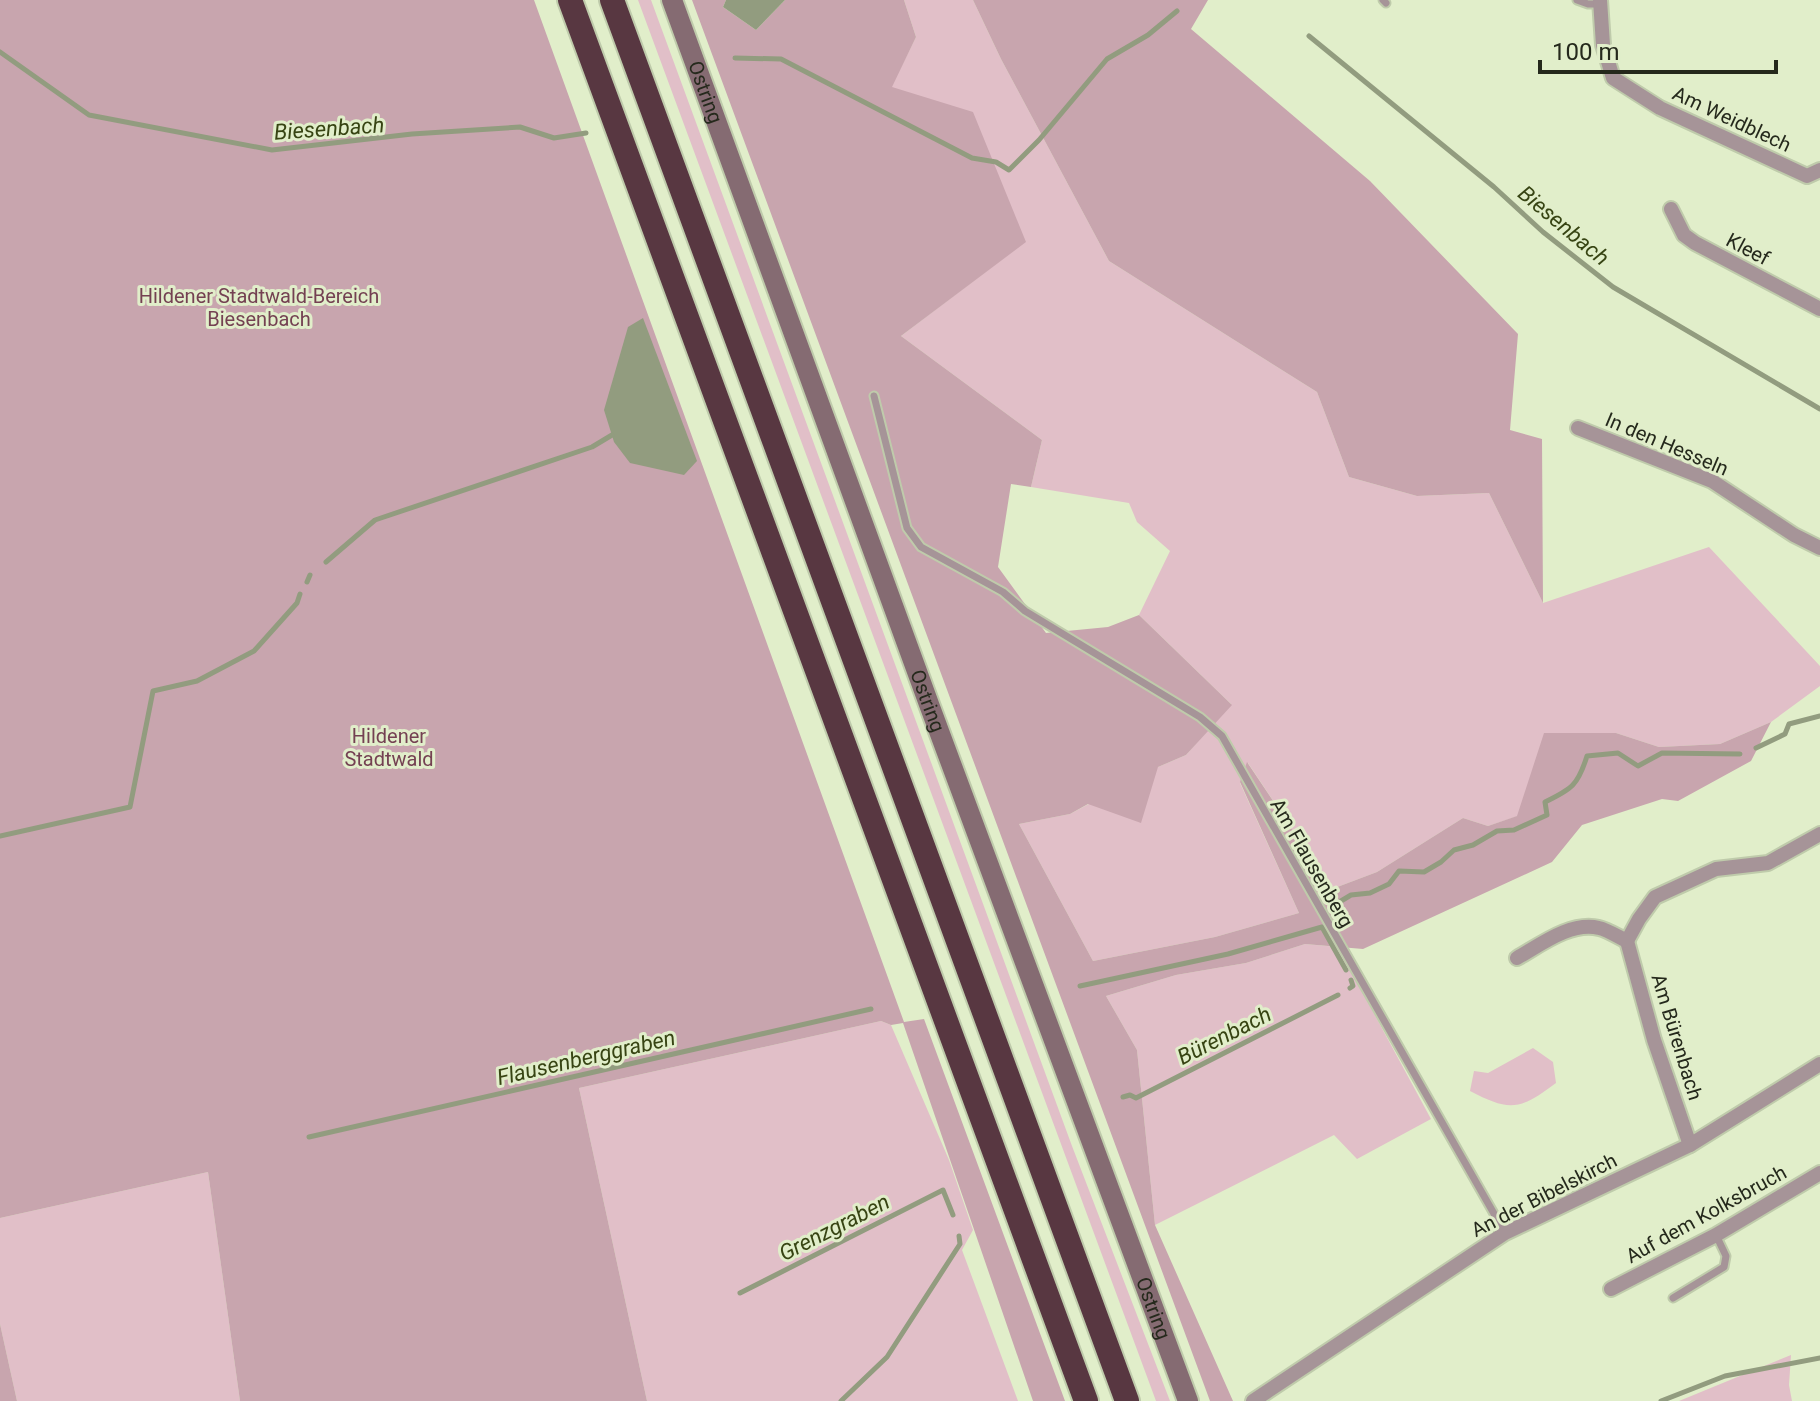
<svg xmlns="http://www.w3.org/2000/svg" width="1820" height="1401" viewBox="0 0 1820 1401" font-family="Roboto,sans-serif">
  <style>
    .green { fill: #e1bfc8 }
    .forest { fill: #c8a5ae }
    .water { fill: #929c7f }
    .lines { fill: none; stroke-linecap: round; stroke-linejoin: round }
    .stream { stroke: #929c7f; stroke-width: 5 }
    .lane-casing { stroke: #bfcbab; stroke-width: 11 }
    .street-casing { stroke: #bfcbab; stroke-width: 18 }
    .secondary-casing { stroke: #bfcbab; stroke-width: 24 }
    .highway-casing { stroke: #bfcbab; stroke-width: 28 }
    .lane { stroke: #a69498; stroke-width: 7 }
    .street { stroke: #a69498; stroke-width: 14 }
    .secondary { stroke: #856b72; stroke-width: 20 }
    .highway { stroke: #583741; stroke-width: 24 }
    .labels { text-anchor: middle; stroke-width: 6; stroke-linejoin: round; paint-order: stroke }
    .street-label { font-size: 20px; fill: #25291c; stroke: #e1eeca }
    .park-label { font-size: 20px; fill: #744152; stroke: #e1eeca }
    .water-label { font-size: 22px; font-style: italic; fill: #374413; stroke: #e1eeca }
  </style>
  <rect width="100%" height="100%" fill="#e1eeca"/>
  <g class="green">
    <path d="M 638,0 L 651,0 L 1072,1146 L 1170,1401 L 1156,1401 Z"/>
    <path d="M 904,0 L 973,0 L 1001,59 L 1109,261 L 1317,392 L 1349,477 L 1417,496 L 1489,493 L 1543,603 L 1709,547 L 1820,666 L 1820,686 L 1771,722 L 1720,744 L 1659,747 L 1616,733 L 1518,816 L 1488,826 L 1463,818 L 1377,872 L 1332,889 L 1248,763 L 1240,783 L 1299,913 L 1215,937 L 1093,961 L 1019,824 L 1070,814 L 1158,767 L 1186,755 L 1231,704 L 1139,615 L 1170,551 L 1137,522 L 1129,503 L 1031,487 L 1042,440 L 901,336 L 1018,247 L 891,87 L 916,37 Z"/>
    <path d="M 1305,944 L 1338,947 L 1431,1119 L 1357,1159 L 1334,1135 L 1155,1225 L 1137,1050 L 1106,996 L 1176,975 L 1246,963 Z"/>
    <path d="M 881,1021 L 891,1025 L 949,1160 L 973,1230 L 962,1250 L 1018,1401 L 647,1401 L 579,1088 Z"/>
    <path d="M 1533,1048 L 1553,1062 L 1556,1083 C 1520,1110 1510,1112 1470,1091 L 1474,1071 L 1488,1073 Z"/>
    <path d="M 208,1172 L 240,1401 L 17,1401 L 0,1324 L 0,1218 Z"/>
    <path d="M 1791,1355 L 1789,1385 L 1792,1401 L 1679,1401 Z"/>
  </g>
  <g class="forest">
    <path d="M 0,0 L 534,0 L 904,1022 L 924,1019 L 1065,1401 L 1033,1401 L 903,1023 L 891,1025 L 881,1021 L 579,1088 L 647,1401 L 240,1401 L 208,1172 L 0,1218 Z"/>
    <path d="M 692,0 L 726,0 L 723,7 L 756,30 L 785,0 L 904,0 L 916,37 L 892,87 L 973,112 L 1026,242 L 901,336 L 1042,440 L 1031,487 L 1011,484 L 998,567 L 1046,633 L 1108,627 L 1139,615 L 1232,705 L 1186,755 L 1158,767 L 1141,823 L 1088,804 L 1070,814 L 1019,824 L 1093,961 L 1215,937 L 1299,913 L 1240,782 L 1247,762 L 1332,889 L 1377,872 L 1463,818 L 1488,826 L 1517,816 L 1544,733 L 1616,733 L 1659,747 L 1720,744 L 1771,722 L 1751,761 L 1678,801 L 1662,799 L 1582,825 L 1552,862 L 1363,949 L 1305,944 L 1246,963 L 1176,975 L 1106,996 L 1137,1050 L 1155,1225 L 1233,1401 L 1210,1401 Z"/>
    <path d="M 973,0 L 1208,0 L 1191,29 L 1370,181 L 1518,334 L 1510,430 L 1542,439 L 1543,603 L 1489,493 L 1417,496 L 1349,477 L 1317,392 L 1109,261 L 1001,59 Z"/>
    <path d="M 0,1324 L 17,1401 L 0,1401 Z"/>
  </g>
  <g class="water">
    <path d="M 726,0 L 785,0 L 756,30 L 723,7 Z"/>
    <path d="M 643,318 L 697,461 L 684,475 L 630,463 L 614,442 L 604,410 L 628,327 Z"/>
  </g>
  <g class="lines">
    <g class="stream">
      <path d="M 1309,36 L 1494,187 L 1543,232 L 1613,287 L 1820,409"/>
      <path d="M 0,52 L 89,115 L 272,150 L 412,134 L 520,127 L 554,138 L 586,133"/>
      <path d="M 735,58 L 781,59 L 972,158 L 996,162 L 1009,170 L 1039,140 L 1107,59 L 1148,35 L 1177,11"/>
      <path d="M 326,562 L 375,520 L 592,447 L 612,435"/>
      <path d="M 307,582 L 310,575"/>
      <path d="M 1756,748 L 1785,734 L 1789,724 L 1820,716"/>
      <path d="M 0,836 L 130,807 L 153,691 L 197,681 L 254,651 L 297,603 L 300,594"/>
      <path d="M 1331,907 L 1351,895 L 1370,893 L 1389,884 L 1399,871 L 1424,872 L 1441,862 L 1454,850 L 1473,845 L 1497,831 L 1514,830 L 1547,815 L 1545,802 C 1572,789 1578,785 1587,756 L 1618,753 L 1638,766 L 1662,753 L 1740,754"/>
      <path d="M 1080,986 L 1228,954 L 1322,927 L 1346,970"/>
      <path d="M 1350,988 L 1353,986 L 1351,980"/>
      <path d="M 1123,1097 L 1130,1095 L 1136,1098 L 1338,995"/>
      <path d="M 309,1137 L 871,1009"/>
      <path d="M 740,1293 L 943,1190 L 953,1215"/>
      <path d="M 841,1401 L 887,1357 L 960,1244 L 959,1236"/>
      <path d="M 1661,1401 L 1725,1376 L 1820,1358"/>
    </g>
    <defs>
      <g id="lane">
        <path d="M 1383,0 L 1386,3"/>
        <path d="M 1577,0 L 1588,4 L 1601,4"/>
        <path d="M 874,396 L 907,528 L 921,547 L 1003,592 L 1025,611 L 1200,717 L 1222,736 L 1505,1233"/>
        <path d="M 1673,1298 L 1724,1267 L 1726,1256 L 1716,1235"/>
      </g>
      <g id="street">
        <path d="M 1600,0 L 1603,45 L 1613,78 L 1660,108 L 1807,176 L 1820,170"/>
        <path d="M 1671,209 L 1684,235 L 1695,243 L 1820,309"/>
        <path d="M 1578,428 L 1712,481 L 1794,535 L 1820,548"/>
        <path d="M 1627,941 L 1654,1040 L 1690,1145"/>
        <path d="M 1517,958 C 1540,945 1571,921 1599,928 C 1608,930 1618,937 1627,941 L 1639,919 L 1655,897 L 1716,869 L 1768,863 L 1820,834"/>
        <path d="M 1611,1289 L 1716,1235 L 1820,1173"/>
        <path d="M 1253,1401 L 1505,1233 L 1690,1145 L 1820,1064"/>
      </g>
      <g id="secondary">
        <path id="s1" d="M 672,0 L 930,707 L 1188,1401"/>
      </g>
      <g id="highway">
        <path d="M 570,0 L 1086,1401"/>
        <path d="M 612,0 L 1127,1401"/>
      </g>
    </defs>
    <use href="#lane" class="lane-casing"/>
    <use href="#street" class="street-casing"/>
    <use href="#secondary" class="secondary-casing"/>
    <use href="#highway" class="highway-casing"/>
    <use href="#lane" class="lane"/>
    <use href="#street" class="street"/>
    <use href="#secondary" class="secondary"/>
    <use href="#highway" class="highway"/>
  </g>
  <g class="labels">
    <g class="street-label">
      <text dy="7" stroke="none"><textPath href="#s1" startOffset="98">Ostring</textPath></text>
      <text transform="translate(1732 119) rotate(25)" y="7">Am Weidblech</text>
      <text transform="translate(1748 249) rotate(28)" y="7">Kleef</text>
      <text transform="translate(1667 444) rotate(23)" y="7">In den Hesseln</text>
      <text dy="7" stroke="none"><textPath href="#s1" startOffset="746">Ostring</textPath></text>
      <text transform="translate(1312 863) rotate(60)" y="7">Am Flausenberg</text>
      <text transform="translate(1677 1037) rotate(73)" y="7">Am Bürenbach</text>
      <text transform="translate(1544 1195) rotate(-27)" y="7">An der Bibelskirch</text>
      <text transform="translate(1706 1214) rotate(-29)" y="7">Auf dem Kolksbruch</text>
      <text dy="7" stroke="none"><textPath href="#s1" startOffset="1394">Ostring</textPath></text>
    </g>
    <g class="park-label">
      <text x="259" y="303">Hildener Stadtwald-Bereich<tspan x="259" dy="23">Biesenbach</tspan></text>
      <text x="389" y="743">Hildener<tspan x="389" dy="23">Stadtwald</tspan></text>
    </g>
    <g class="water-label">
      <text transform="translate(329 128) rotate(-4)" y="8">Biesenbach</text>
      <text transform="translate(1564 225) rotate(40)" y="8">Biesenbach</text>
      <text transform="translate(1224 1035) rotate(-27)" y="8">Bürenbach</text>
      <text transform="translate(586 1057) rotate(-13)" y="8">Flausenberggraben</text>
      <text transform="translate(834 1227) rotate(-27)" y="8">Grenzgraben</text>
    </g>
  </g>
  <path d="M1540 60v12h236v-12" fill="none" stroke="#25291c" stroke-width="4"/>
  <text x="1552" y="60" font-size="24" fill="#25291c" stroke="#e1eeca" stroke-width="6" paint-order="stroke">100 m</text>
</svg>
